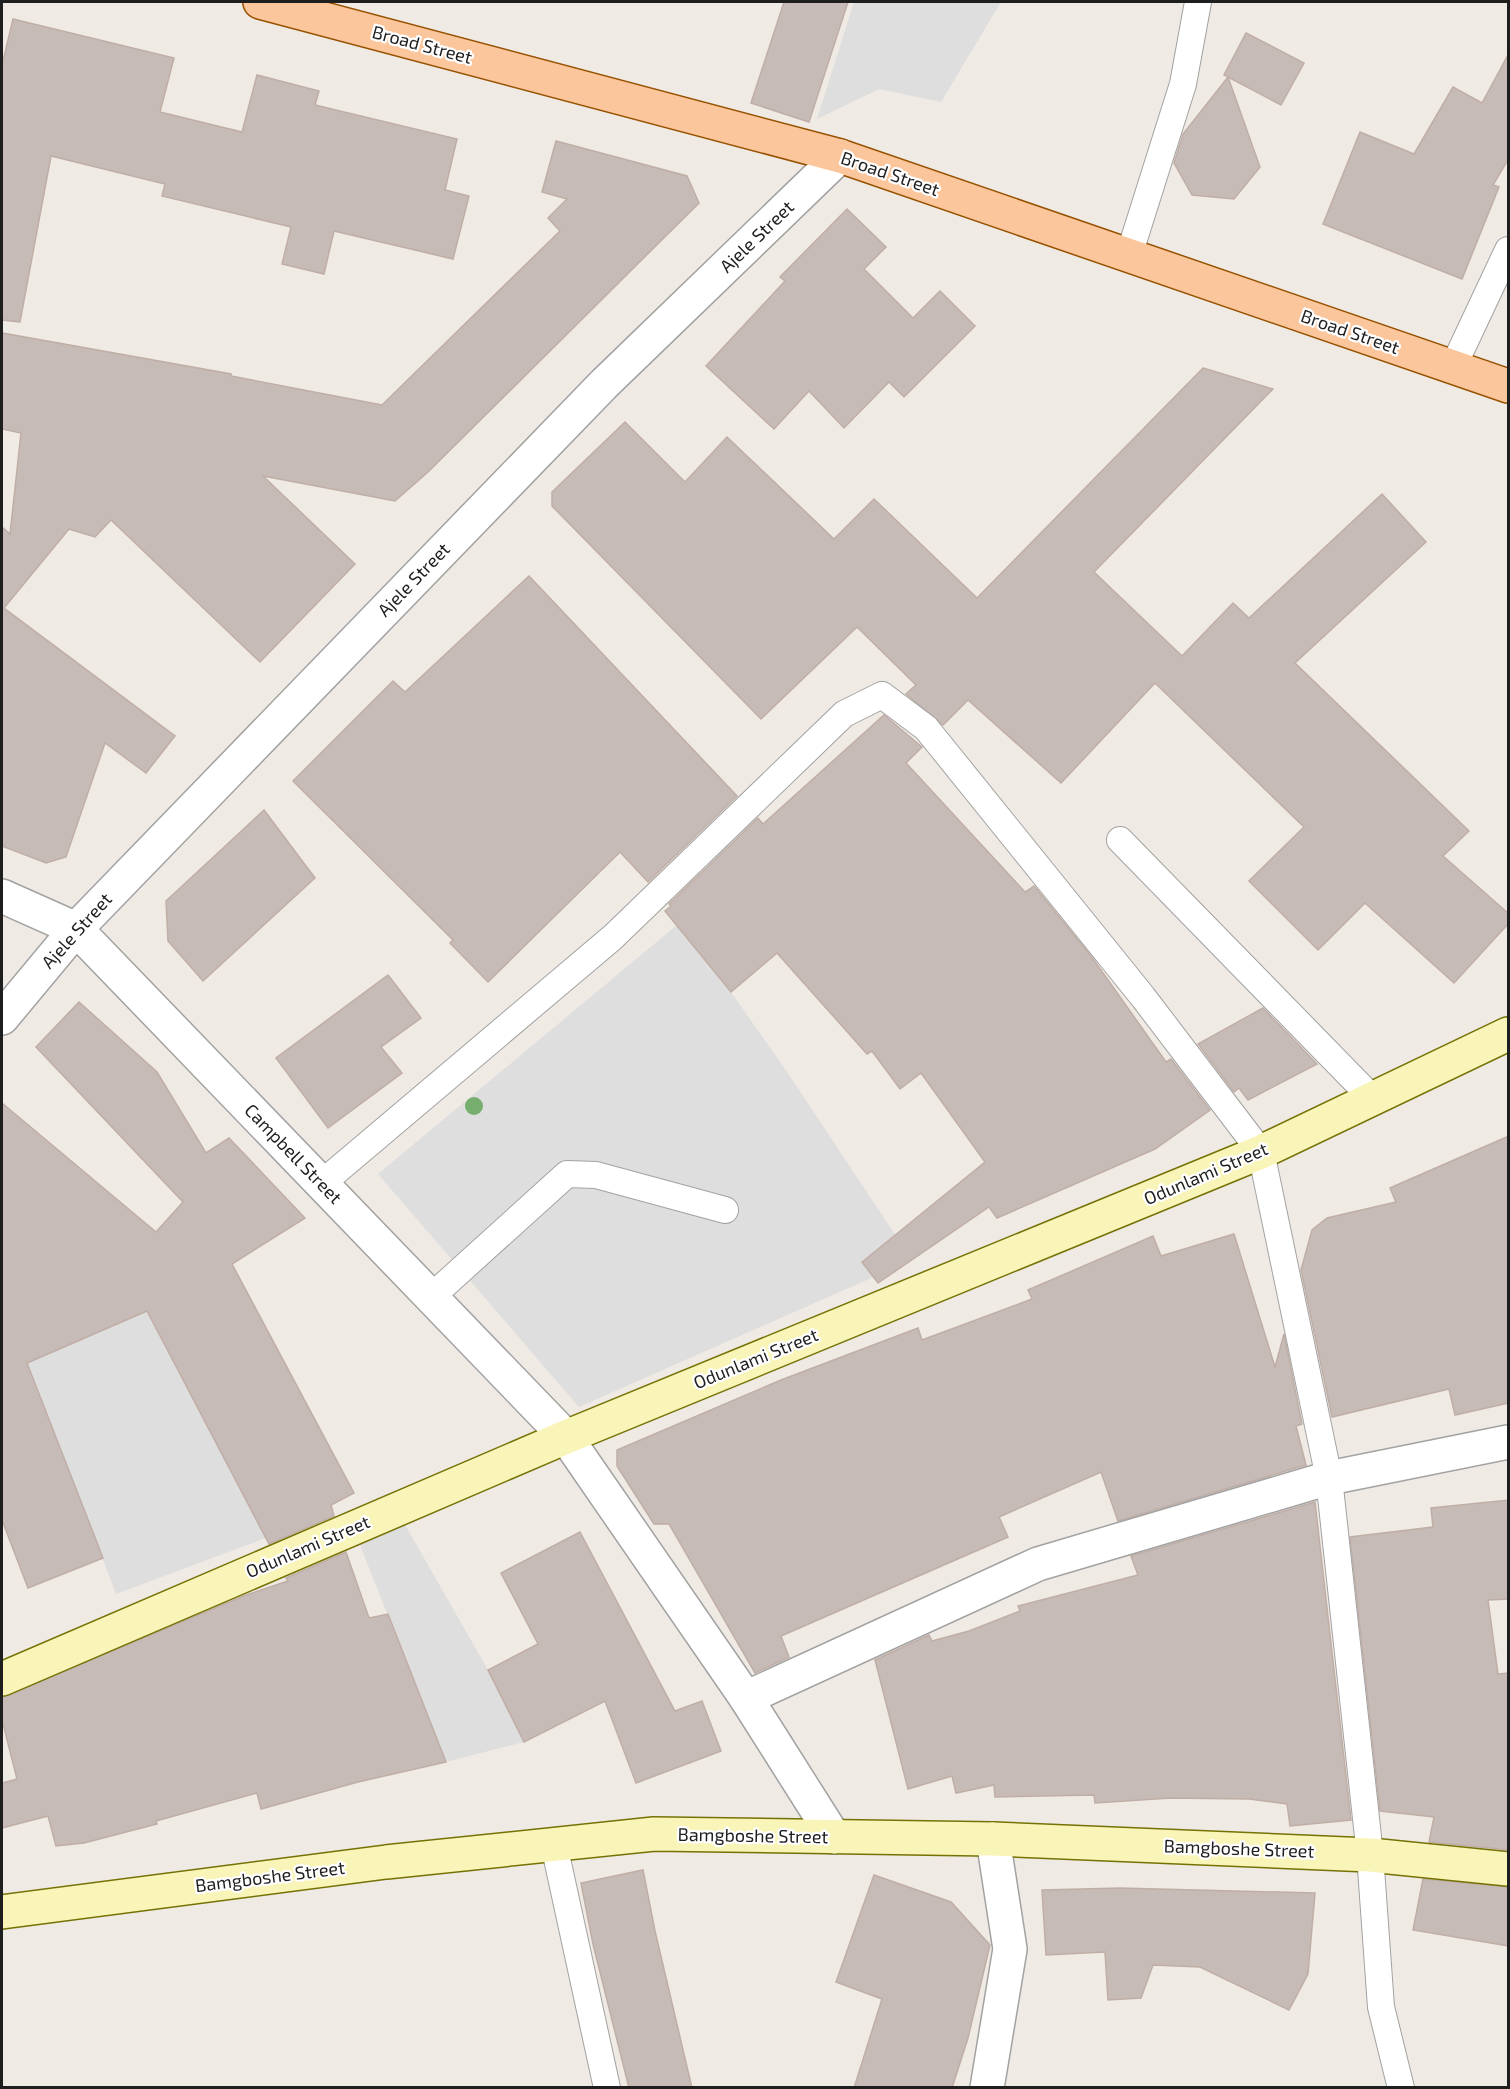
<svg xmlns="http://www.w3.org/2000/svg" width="1510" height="2089" viewBox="0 0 1510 2089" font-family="'Exo 2',sans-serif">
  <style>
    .parking { fill: #dedede }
    .building { fill: #c6bbb7; stroke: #c0aea6; stroke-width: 1.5 }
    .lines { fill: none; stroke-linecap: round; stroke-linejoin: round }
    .lane-casing { stroke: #a2a2a2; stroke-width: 28 }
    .street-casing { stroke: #a2a2a2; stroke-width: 36 }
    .secondary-casing { stroke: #757205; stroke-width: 36 }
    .primary-casing { stroke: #975200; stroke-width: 36 }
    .lane { stroke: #fff; stroke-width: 26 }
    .street { stroke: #fff; stroke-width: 33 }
    .secondary { stroke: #f9f4b7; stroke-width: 33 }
    .primary { stroke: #fbc69c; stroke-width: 33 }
    .tree { fill: #75ae6d }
    .labels { text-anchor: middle; stroke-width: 4.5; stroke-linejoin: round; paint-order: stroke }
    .street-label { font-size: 18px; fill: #1e1e1e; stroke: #fff }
  </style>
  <rect width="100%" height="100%" fill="#efeae4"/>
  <g class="parking">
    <path d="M 854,2 L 1001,2 L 941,102 L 879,89 L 817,119 Z"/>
    <path d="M 677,925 L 731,992 L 787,1072 L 912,1260 L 579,1407 L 378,1174 Z"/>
    <path d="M 147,1311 L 266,1538 L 116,1594 L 27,1362 Z"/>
    <path d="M 404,1523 L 488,1670 L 524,1742 L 446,1762 L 358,1540 Z"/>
  </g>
  <g class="building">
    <path d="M 784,2 L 848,2 L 809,122 L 751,103 Z"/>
    <path d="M 13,19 L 174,58 L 160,112 L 242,132 L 257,75 L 319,91 L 315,105 L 457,139 L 445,190 L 469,196 L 453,259 L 334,231 L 324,274 L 282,264 L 291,227 L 162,196 L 165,184 L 51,156 L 20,322 L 2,320 L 2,65 Z"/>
    <path d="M 1246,33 L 1304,63 L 1281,105 L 1224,75 Z"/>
    <path d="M 1509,53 L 1509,158 L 1493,185 L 1499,187 L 1462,279 L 1323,224 L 1360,132 L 1414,154 L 1453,87 L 1482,103 Z"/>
    <path d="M 1228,77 L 1260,167 L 1234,199 L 1192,195 L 1174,163 L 1183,134 Z"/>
    <path d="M 556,141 L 687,176 L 699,203 L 428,472 L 395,501 L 263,476 L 355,564 L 260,662 L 111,520 L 95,537 L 69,529 L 4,608 L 175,736 L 146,773 L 105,743 L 66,857 L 46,863 L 2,846 L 2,527 L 10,534 L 21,433 L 2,429 L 2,333 L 231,374 L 231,376 L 382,405 L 560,231 L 548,218 L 567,199 L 542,192 Z"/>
    <path d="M 847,209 L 886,247 L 864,269 L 913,318 L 940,291 L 975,326 L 904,397 L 889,382 L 844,428 L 809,391 L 774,429 L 706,366 L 785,281 L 780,277 Z"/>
    <path d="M 1203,368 L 1273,389 L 1094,572 L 1182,656 L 1233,603 L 1249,618 L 1382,494 L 1426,542 L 1295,663 L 1469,831 L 1443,856 L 1509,914 L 1509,923 L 1454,983 L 1365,903 L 1318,950 L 1249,881 L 1304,827 L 1155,683 L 1061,783 L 968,700 L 943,725 L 906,694 L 916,685 L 857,627 L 761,719 L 552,506 L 552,492 L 625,422 L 685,482 L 727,437 L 834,539 L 874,499 L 977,598 Z"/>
    <path d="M 529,576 L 737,796 L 648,882 L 620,852 L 488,982 L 450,943 L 453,940 L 293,781 L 393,681 L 405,692 Z"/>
    <path d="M 884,715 L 922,747 L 906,763 L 1025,892 L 1034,886 L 1091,956 L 1166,1062 L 1171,1059 L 1210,1110 L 1155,1149 L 997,1218 L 989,1207 L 878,1283 L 862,1262 L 985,1162 L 921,1073 L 900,1089 L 872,1051 L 867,1054 L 777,953 L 731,992 L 665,911 L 671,906 L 669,904 L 758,818 L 763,824 Z"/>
    <path d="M 264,810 L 315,878 L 203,981 L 168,941 L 166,901 Z"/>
    <path d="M 388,975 L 421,1018 L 381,1047 L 402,1073 L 328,1128 L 276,1058 Z"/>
    <path d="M 79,1002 L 157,1072 L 206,1153 L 229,1138 L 305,1218 L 232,1264 L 354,1493 L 331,1505 L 334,1516 L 269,1544 L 147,1311 L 27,1363 L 103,1558 L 28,1588 L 2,1520 L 2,1103 L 156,1232 L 183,1202 L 36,1047 Z"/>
    <path d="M 1263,1008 L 1317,1064 L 1248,1100 L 1239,1088 L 1234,1092 L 1198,1044 Z"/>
    <path d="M 1509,1136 L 1509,1403 L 1455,1415 L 1449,1389 L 1332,1417 L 1301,1270 L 1312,1230 L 1327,1218 L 1396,1202 L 1390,1188 Z"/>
    <path d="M 1234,1234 L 1275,1367 L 1284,1334 L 1302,1424 L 1296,1426 L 1306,1465 L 1118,1521 L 1101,1472 L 999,1517 L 1008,1537 L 781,1636 L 789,1657 L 755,1673 L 669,1524 L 654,1524 L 617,1466 L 617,1450 L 781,1380 L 918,1328 L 922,1340 L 1032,1299 L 1028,1290 L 1153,1236 L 1161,1256 Z"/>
    <path d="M 1509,1500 L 1509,1599 L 1488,1600 L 1498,1674 L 1509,1673 L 1509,1850 L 1429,1842 L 1434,1817 L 1380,1811 L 1350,1537 L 1433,1527 L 1431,1508 Z"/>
    <path d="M 1315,1502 L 1351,1820 L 1290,1826 L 1287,1804 L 1249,1799 L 1171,1798 L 1095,1803 L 1094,1795 L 995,1797 L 994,1785 L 956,1793 L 952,1776 L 908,1789 L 875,1660 L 929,1635 L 932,1641 L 969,1631 L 1020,1611 L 1018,1606 L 1138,1575 L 1131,1556 Z"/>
    <path d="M 580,1532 L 675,1711 L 702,1701 L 721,1751 L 636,1783 L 605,1701 L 524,1742 L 488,1670 L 538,1644 L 501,1573 Z"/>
    <path d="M 346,1552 L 369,1618 L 388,1614 L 446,1762 L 358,1782 L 261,1809 L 257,1793 L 156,1821 L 157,1824 L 84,1843 L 56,1846 L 48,1816 L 2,1828 L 2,1783 L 17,1779 L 2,1720 L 2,1697 L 246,1595 L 288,1581 L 286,1578 Z"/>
    <path d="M 643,1870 L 655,1931 L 692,2088 L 629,2088 L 593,1944 L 581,1883 Z"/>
    <path d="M 874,1875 L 951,1902 L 990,1945 L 968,2038 L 952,2088 L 854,2088 L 882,1999 L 836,1982 Z"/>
    <path d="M 1423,1879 L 1509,1887 L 1509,1946 L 1413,1930 Z"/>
    <path d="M 1120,1888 L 1315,1893 L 1308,1974 L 1289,2010 L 1200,1967 L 1153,1965 L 1141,1998 L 1108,2000 L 1105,1952 L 1046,1955 L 1042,1890 Z"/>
  </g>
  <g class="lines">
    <defs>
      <g id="lane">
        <path d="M 1129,255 L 1183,84 L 1198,2"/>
        <path d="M 1453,367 L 1508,250"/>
        <path d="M 1120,840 L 1373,1099"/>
        <path d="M 321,1184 L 613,937 L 844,714 L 882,695 L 926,728 L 1143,997 L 1261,1152 L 1329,1478 L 1370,1855 L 1381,2007 L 1401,2088"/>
        <path d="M 431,1297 L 567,1174 L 596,1175 L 725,1210"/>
        <path d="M 554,1845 L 607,2088"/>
      </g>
      <g id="street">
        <path d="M 2,896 L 76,929 L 566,1437 L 746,1698 L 834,1837"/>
        <path d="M 2,1018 L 76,929 L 604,384 L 840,156"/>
        <path d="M 746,1698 L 1038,1564 L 1329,1478 L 1508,1442"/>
        <path d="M 987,2088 L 1010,1949 L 993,1839"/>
      </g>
      <g id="secondary">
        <path d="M 2,1679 L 566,1437 L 1261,1152 L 1508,1034"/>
        <path d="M 2,1912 L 386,1862 L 654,1834 L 993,1839 L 1370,1855 L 1508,1869"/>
      </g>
      <path id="primary" d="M 260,2 L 840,156 L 1508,386"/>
    </defs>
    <use href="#lane" class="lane-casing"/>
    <use href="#street" class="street-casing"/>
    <use href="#secondary" class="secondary-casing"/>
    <use href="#primary" class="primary-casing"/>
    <use href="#lane" class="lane"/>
    <use href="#street" class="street"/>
    <use href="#secondary" class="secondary"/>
    <use href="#primary" class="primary"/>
  </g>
  <circle class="tree" cx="474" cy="1106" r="9"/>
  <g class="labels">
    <g class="street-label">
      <text transform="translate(422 45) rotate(15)" y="6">Broad Street</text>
      <text transform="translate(890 174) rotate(19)" y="6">Broad Street</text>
      <text transform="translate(757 237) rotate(-44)" y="6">Ajele Street</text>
      <text transform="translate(1350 332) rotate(19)" y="6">Broad Street</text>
      <text transform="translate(414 580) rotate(-46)" y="6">Ajele Street</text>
      <text transform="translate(77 931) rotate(-48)" y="6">Ajele Street</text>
      <text transform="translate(293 1154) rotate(46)" y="6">Campbell Street</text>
      <text transform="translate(1206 1174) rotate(-23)" y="6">Odunlami Street</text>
      <text transform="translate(756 1359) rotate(-22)" y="6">Odunlami Street</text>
      <text transform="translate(308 1547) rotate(-23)" y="6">Odunlami Street</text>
      <text transform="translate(753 1836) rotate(1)" y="6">Bamgboshe Street</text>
      <text transform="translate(1239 1849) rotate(2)" y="6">Bamgboshe Street</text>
      <text transform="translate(270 1877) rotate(-7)" y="6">Bamgboshe Street</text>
    </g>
  </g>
  <rect width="1510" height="2089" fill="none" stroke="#1e1e1e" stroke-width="6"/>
</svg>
